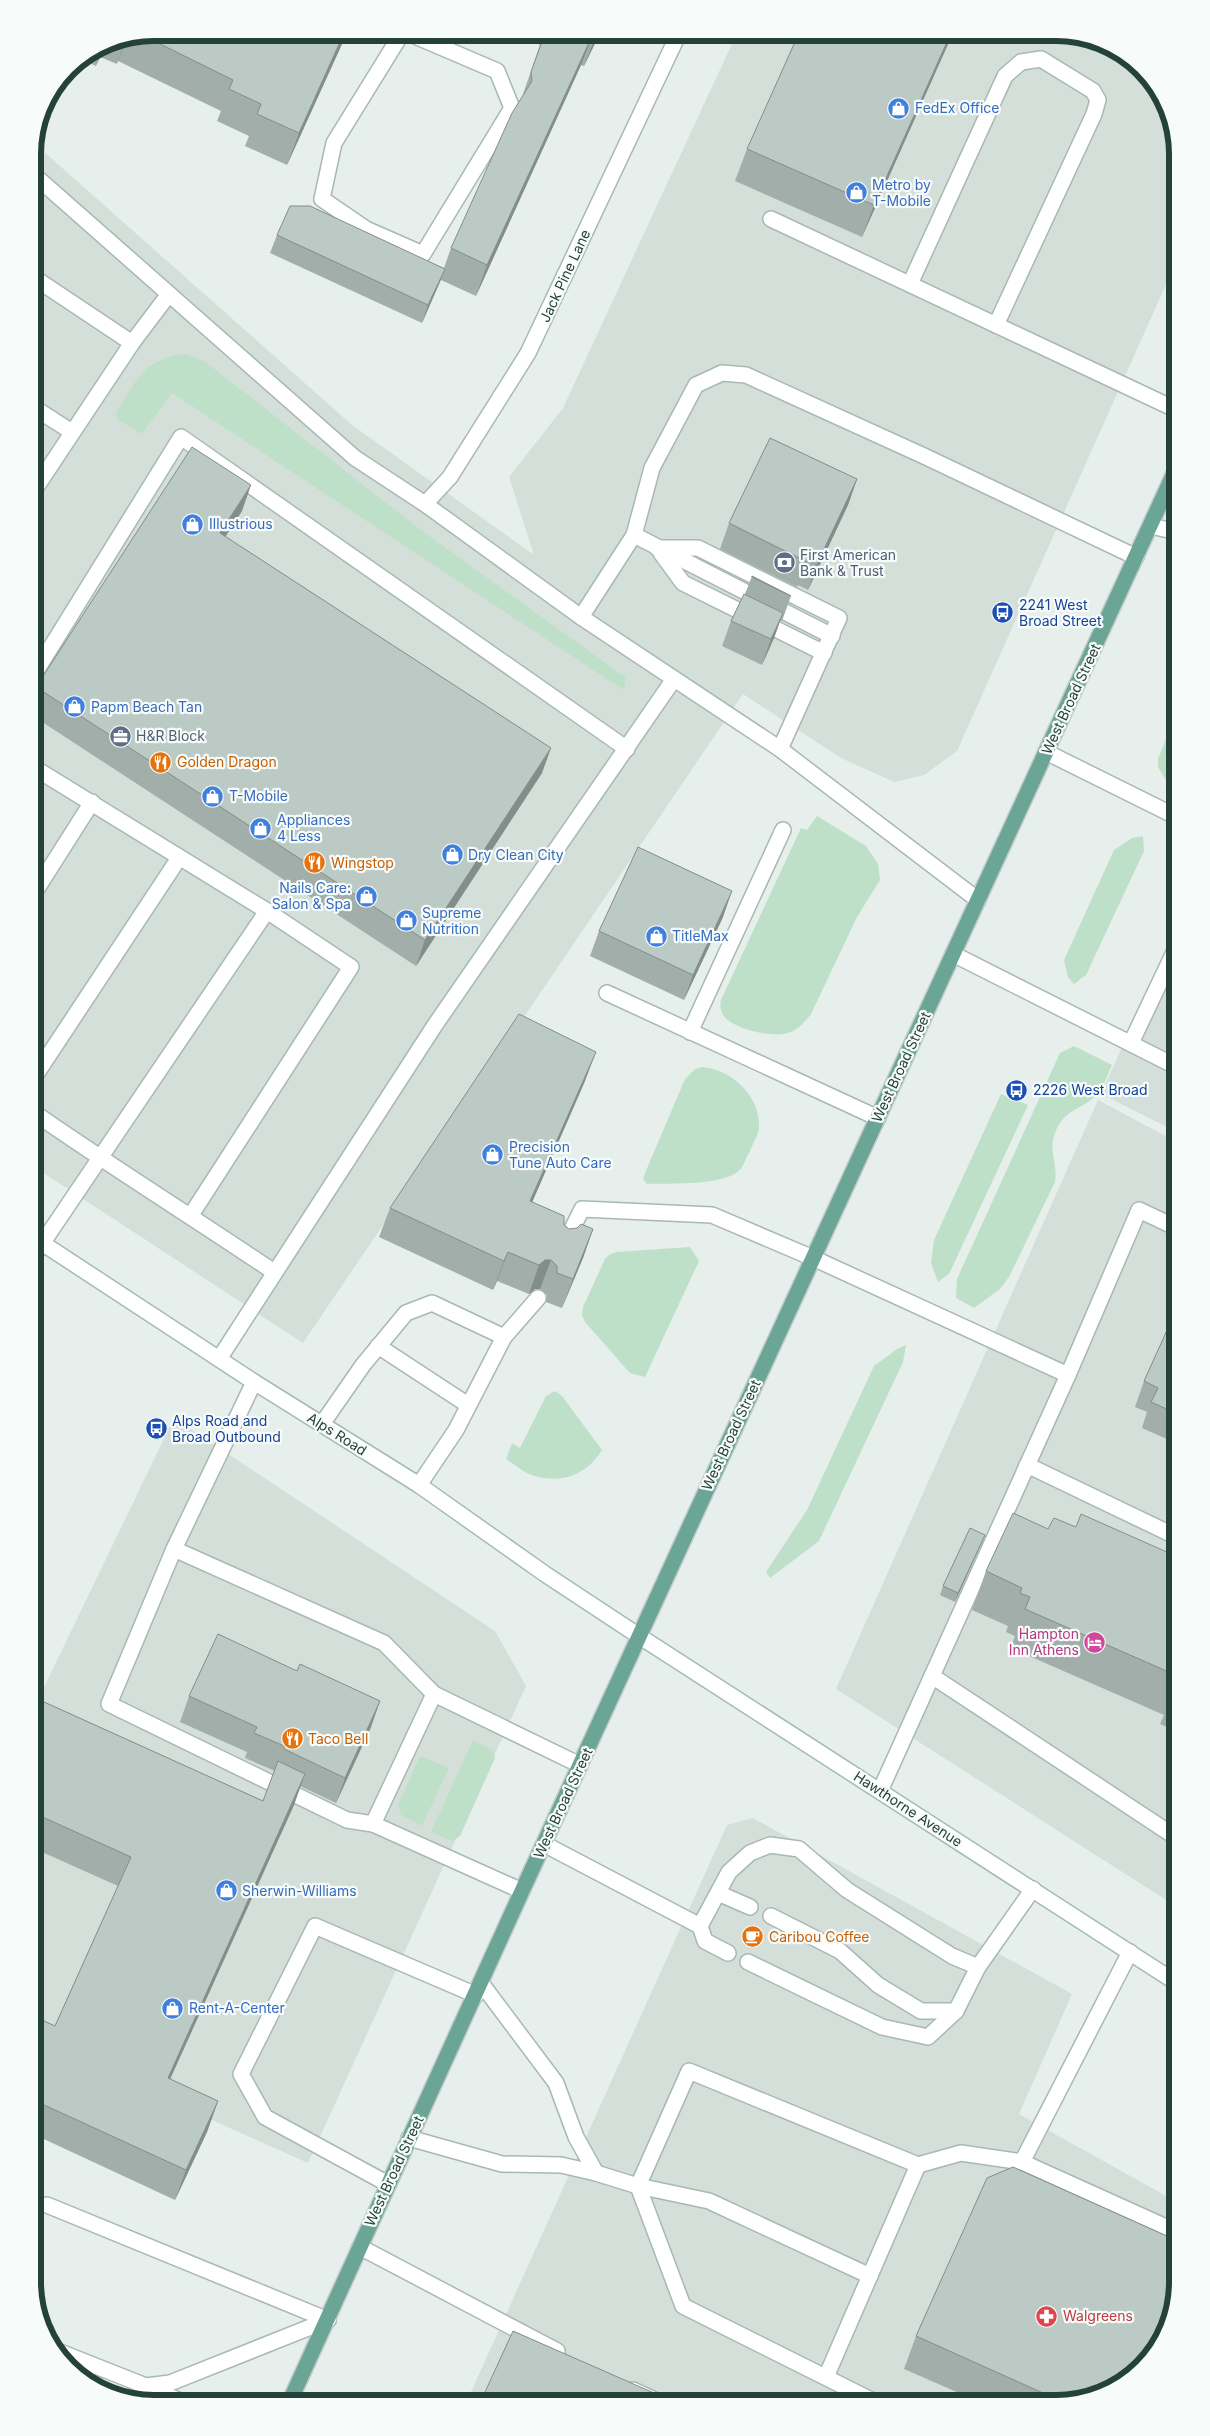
<svg xmlns="http://www.w3.org/2000/svg" width="1210" height="2436" viewBox="0 0 1210 2436" font-family="Inter,sans-serif">
  <style>
    .built { fill: #d4dfda }
    .green { fill: #bfe0c8 }
    .lines { fill: none; stroke-linecap: round; stroke-linejoin: round }
    .service-casing { stroke: #a8b8b2; stroke-width: 18 }
    .minor-casing { stroke: #a8b8b2; stroke-width: 18 }
    .secondary-casing { stroke: #a4bbb3; stroke-width: 18 }
    .primary-casing { stroke: #c2cac8; stroke-width: 18 }
    .service { stroke: #fff; stroke-width: 15 }
    .minor { stroke: #fff; stroke-width: 15 }
    .secondary { stroke: #fff; stroke-width: 15 }
    .primary { stroke: #6aa596; stroke-width: 15 }
    .wall { fill: #a1aea9 }
    .shaded-wall { fill: #838d89 }
    .building { fill: #bbcac4; stroke: #838d89 }
    .labels { text-anchor: middle; stroke-width: 4.5; stroke-linejoin: round; paint-order: stroke }
    .shop-label { font-size: 14px; fill: #366cbe; stroke: #f7fbf9; text-anchor: start }
    .street-label { font-size: 14px; fill: #24423a; stroke: #f7fbf9 }
    .service-label { font-size: 14px; fill: #4e5e75; stroke: #f7fbf9; text-anchor: start }
    .transit-label { font-size: 14px; fill: #164399; stroke: #f7fbf9; text-anchor: start }
    .food-label { font-size: 14px; fill: #c56008; stroke: #f7fbf9; text-anchor: start }
    .hotel-label { font-size: 14px; fill: #b23c85; stroke: #f7fbf9; text-anchor: end }
    .health-label { font-size: 14px; fill: #be3a42; stroke: #f7fbf9; text-anchor: start }
    .rim { fill: none; stroke: #24423a; stroke-width: 6 }
  </style>
  <rect width="100%" height="100%" fill="#e6efeb"/>
  <g class="built">
    <path d="M 737,33 L 1064,33 L 1130,57 L 1168,108 L 1177,154 L 1177,260 L 957,751 L 924,775 L 894,782 L 841,758 L 743,694 L 303,1343 L 33,1166 L 34,143 L 352,425 L 534,555 L 509,477 L 563,408 Z"/>
    <path d="M 1177,925 L 1177,1132 L 1101,1094 Z"/>
    <path d="M 1098,1100 L 1177,1142 L 1177,1907 L 836,1689 Z"/>
    <path d="M 174,1418 L 495,1631 L 526,1686 L 308,2163 L 33,2040 L 33,1710 Z"/>
    <path d="M 753,1818 L 1072,1994 L 1019,2114 L 1177,2202 L 1177,2282 L 1056,2403 L 466,2403 L 727,1825 Z"/>
  </g>
  <g class="green">
    <path d="M 185,354 L 203,360 L 421,530 L 625,677 L 625,686 L 622,689 L 172,393 L 142,434 L 117,419 L 116,412 C 137,380 143,359 185,354 Z"/>
    <path d="M 1177,712 L 1177,774 L 1167,782 L 1158,767 L 1158,759 Z"/>
    <path d="M 817,816 L 866,846 L 878,864 L 880,880 L 857,917 L 811,1014 C 805,1022 798,1030 788,1033 C 773,1038 732,1029 723,1015 C 720,1010 720,1005 721,1000 L 801,828 L 807,830 Z"/>
    <path d="M 1143,836 L 1144,851 L 1086,975 L 1074,984 L 1068,977 L 1064,960 L 1114,850 L 1132,838 Z"/>
    <path d="M 1074,1046 L 1112,1065 C 1108,1074 1104,1086 1098,1093 C 1083,1111 1063,1107 1054,1136 C 1049,1152 1058,1166 1055,1182 L 1009,1277 L 1000,1289 L 974,1308 L 956,1298 L 957,1279 L 1060,1053 Z"/>
    <path d="M 702,1067 C 732,1069 761,1097 759,1128 C 758,1136 752,1145 749,1153 C 746,1157 744,1166 740,1170 C 723,1186 671,1183 647,1184 L 643,1179 L 645,1173 L 685,1079 L 695,1069 Z"/>
    <path d="M 1001,1094 L 1028,1105 L 949,1274 L 938,1282 L 931,1263 L 934,1240 Z"/>
    <path d="M 690,1247 L 699,1261 L 645,1377 L 630,1373 L 585,1322 L 582,1315 L 583,1307 L 605,1259 L 609,1255 L 616,1252 Z"/>
    <path d="M 906,1345 L 903,1362 L 819,1541 L 770,1578 L 766,1572 L 807,1510 L 874,1366 L 897,1349 Z"/>
    <path d="M 555,1391 L 562,1396 L 602,1450 C 587,1475 560,1485 532,1475 C 523,1472 514,1464 506,1459 L 512,1443 L 520,1448 L 546,1396 Z"/>
    <path d="M 473,1740 L 492,1750 L 495,1758 L 460,1836 L 452,1841 L 431,1832 Z"/>
    <path d="M 420,1756 L 449,1768 L 422,1826 L 401,1815 L 398,1805 Z"/>
  </g>
  <g class="lines">
    <defs>
      <g id="service">
        <path d="M 402,33 L 334,143 L 322,199 L 366,229 L 423,254 L 512,108 L 497,71 L 408,33"/>
        <path d="M 33,174 L 355,458 L 425,504 L 581,617 L 780,749 L 978,900"/>
        <path d="M 771,219 L 1177,410"/>
        <path d="M 33,277 L 132,343"/>
        <path d="M 910,284 L 1005,76 L 1021,62 L 1041,59 L 1093,91 L 1098,100 L 1094,114 L 996,325"/>
        <path d="M 33,407 L 72,432"/>
        <path d="M 33,492 L 132,343 L 169,294"/>
        <path d="M 1151,526 L 1177,532"/>
        <path d="M 634,535 L 832,636"/>
        <path d="M 657,548 L 698,548 L 839,618 L 780,749"/>
        <path d="M 661,553 L 683,583 L 824,653"/>
        <path d="M 581,617 L 634,535 L 652,468 L 696,385 L 722,373 L 746,375 L 924,456 L 1136,557"/>
        <path d="M 33,676 L 181,437 L 627,749"/>
        <path d="M 1046,752 L 1177,817"/>
        <path d="M 33,767 L 267,911 L 351,967 L 191,1215"/>
        <path d="M 33,895 L 92,802"/>
        <path d="M 953,954 L 1177,1067"/>
        <path d="M 607,993 L 878,1118"/>
        <path d="M 690,1032 L 783,830"/>
        <path d="M 1131,1043 L 1177,946"/>
        <path d="M 33,1079 L 179,858"/>
        <path d="M 33,1112 C 112,1167 194,1218 274,1272"/>
        <path d="M 564,1245 L 582,1209 L 712,1215 L 813,1258 L 1068,1375"/>
        <path d="M 33,1257 L 267,911"/>
        <path d="M 378,1346 L 468,1405"/>
        <path d="M 219,1359 L 435,1025 L 674,679"/>
        <path d="M 254,1382 L 174,1549 L 109,1704 L 347,1820 L 373,1824 L 522,1891"/>
        <path d="M 322,1424 L 363,1365 L 406,1313 L 432,1303 L 504,1337"/>
        <path d="M 1027,1465 L 1177,1537"/>
        <path d="M 419,1485 L 456,1430 L 504,1337 L 538,1298"/>
        <path d="M 174,1549 L 384,1643 L 434,1694 L 580,1765"/>
        <path d="M 932,1676 L 1177,1838"/>
        <path d="M 880,1791 L 1068,1375 L 1139,1210 L 1177,1228"/>
        <path d="M 373,1824 L 434,1694"/>
        <path d="M 544,1844 L 700,1926 L 705,1941 L 728,1953"/>
        <path d="M 718,1893 L 750,1907"/>
        <path d="M 771,1916 L 840,1951 L 878,1985 L 921,2011 L 956,2011"/>
        <path d="M 700,1926 L 729,1872 L 750,1853 L 770,1845 L 799,1849 L 847,1890 L 952,1956 L 978,1967"/>
        <path d="M 748,1962 L 882,2027 L 928,2037 L 956,2011 L 978,1967 L 1033,1889"/>
        <path d="M 481,1983 L 556,2083 L 576,2137 L 596,2173"/>
        <path d="M 409,2138 L 502,2164 L 561,2165 L 596,2173 L 638,2186 L 709,2201 L 870,2276"/>
        <path d="M 1022,2162 L 1177,2232"/>
        <path d="M 388,2184 L 265,2117 L 241,2074 L 315,1926 L 476,1995"/>
        <path d="M 47,2205 L 328,2320"/>
        <path d="M 360,2247 L 557,2351"/>
        <path d="M 60,2352 L 146,2386 L 170,2383 L 328,2320"/>
        <path d="M 826,2377 L 918,2165"/>
        <path d="M 147,2387 L 185,2403"/>
        <path d="M 633,2390 L 661,2403"/>
        <path d="M 877,2403 L 683,2306 L 638,2186 L 689,2071 L 918,2165 L 961,2153 L 1022,2162 L 1130,1952"/>
      </g>
      <path id="minor" d="M 425,504 L 450,477 L 528,353 L 679,33"/>
      <path id="secondary" d="M 33,1237 L 254,1382 L 419,1485 L 545,1574 L 639,1636 L 1177,1983"/>
      <path id="primary" d="M 289,2403 L 522,1891 L 1177,467"/>
    </defs>
    <use href="#service" class="service-casing"/>
    <use href="#minor" class="minor-casing"/>
    <use href="#secondary" class="secondary-casing"/>
    <use href="#primary" class="primary-casing"/>
    <use href="#service" class="service"/>
    <use href="#minor" class="minor"/>
    <use href="#secondary" class="secondary"/>
    <use href="#primary" class="primary"/>
  </g>
  <g class="wall">
    <path d="M 154,32 L 347,33 L 287,165 L 245,146 L 249,136 L 217,121 L 221,111 L 118,61 L 117,64 L 100,57 L 96,66 L 81,59 L 108,42 Z"/>
    <path d="M 512,33 L 600,33 L 584,66 L 581,65 L 476,296 L 441,280 L 422,323 L 270,253 L 277,235 L 444,268 L 451,248 L 522,97 L 540,45 Z"/>
    <path d="M 953,33 L 862,237 L 735,181 L 747,149 Z"/>
    <path d="M 857,479 L 848,505 L 808,590 L 798,585 L 797,587 L 720,549 L 729,523 Z"/>
    <path d="M 242,511 L 225,536 L 542,773 L 416,966 L 33,716 L 33,696 L 36,687 Z"/>
    <path d="M 752,576 L 791,596 L 782,621 L 780,621 L 774,638 L 762,665 L 722,646 L 731,621 L 745,594 Z"/>
    <path d="M 723,917 L 684,1000 L 590,956 L 599,931 Z"/>
    <path d="M 585,1081 L 532,1202 L 569,1229 L 593,1229 L 583,1258 L 562,1308 L 546,1302 L 547,1295 L 540,1289 L 535,1289 L 529,1294 L 497,1281 L 493,1290 L 379,1237 L 390,1208 Z"/>
    <path d="M 1178,1306 L 1178,1444 L 1142,1428 L 1147,1412 L 1135,1407 L 1144,1381 Z"/>
    <path d="M 1076,1527 L 1178,1557 L 1178,1732 L 1160,1724 L 1164,1715 L 1011,1648 L 1015,1636 L 1006,1632 L 1008,1626 L 972,1610 L 986,1571 L 1048,1529 Z"/>
    <path d="M 985,1535 L 981,1544 L 955,1602 L 940,1595 L 943,1586 Z"/>
    <path d="M 189,1696 L 371,1727 L 336,1803 L 300,1786 L 294,1805 L 170,2079 L 218,2101 L 207,2132 L 175,2200 L 33,2134 L 33,2016 L 55,2026 L 118,1886 L 33,1848 L 33,1697 L 263,1801 L 275,1771 L 245,1758 L 247,1752 L 180,1722 Z"/>
    <path d="M 916,2336 L 1102,2394 L 1056,2404 L 982,2403 L 904,2369 Z"/>
  </g>
  <g class="shaded-wall">
    <path d="M 344,33 L 347,33 L 287,165 L 299,133 Z"/>
    <path d="M 597,33 L 600,33 L 584,66 Z"/>
    <path d="M 951,33 L 953,33 L 862,237 L 874,205 Z"/>
    <path d="M 593,34 L 581,65 L 476,296 L 487,265 Z"/>
    <path d="M 126,38 L 127,38 L 117,64 Z"/>
    <path d="M 105,43 L 100,57 L 96,66 L 104,44 Z"/>
    <path d="M 445,269 L 438,286 L 422,323 L 428,305 Z"/>
    <path d="M 857,479 L 848,505 L 808,590 L 817,564 Z"/>
    <path d="M 251,485 L 242,511 L 211,559 L 220,533 Z"/>
    <path d="M 783,613 L 774,638 L 762,665 L 771,639 Z"/>
    <path d="M 551,748 L 542,773 L 416,966 L 425,940 Z"/>
    <path d="M 732,891 L 723,917 L 684,1000 L 693,975 Z"/>
    <path d="M 596,1052 L 585,1081 L 520,1230 L 530,1201 Z"/>
    <path d="M 593,1229 L 583,1258 L 562,1308 L 573,1279 Z"/>
    <path d="M 508,1252 L 497,1281 L 493,1290 L 504,1261 Z"/>
    <path d="M 545,1260 L 551,1260 L 540,1289 L 535,1289 L 529,1294 L 539,1265 Z"/>
    <path d="M 985,1535 L 981,1544 L 955,1602 L 958,1593 Z"/>
    <path d="M 380,1701 L 371,1727 L 336,1803 L 345,1778 Z"/>
    <path d="M 305,1774 L 294,1805 L 157,2108 L 168,2078 Z"/>
    <path d="M 218,2101 L 207,2132 L 175,2200 L 186,2170 Z"/>
    <path d="M 42,2104 L 33,2130 L 33,2124 Z"/>
  </g>
  <g class="building">
    <path d="M 154,32 L 344,33 L 299,133 L 257,114 L 261,104 L 229,89 L 233,80 L 142,35 Z"/>
    <path d="M 545,33 L 597,33 L 596,35 L 593,34 L 487,265 L 451,248 L 512,113 L 532,81 L 531,72 Z"/>
    <path d="M 799,33 L 951,33 L 874,205 L 747,149 Z"/>
    <path d="M 290,206 L 310,206 L 445,269 L 428,305 L 277,235 Z"/>
    <path d="M 770,438 L 857,479 L 817,564 L 807,560 L 807,562 L 729,523 Z"/>
    <path d="M 192,447 L 251,485 L 220,533 L 551,748 L 425,940 L 36,687 Z"/>
    <path d="M 752,576 L 791,596 L 752,577 Z"/>
    <path d="M 744,594 L 783,613 L 771,639 L 731,621 Z"/>
    <path d="M 638,847 L 732,891 L 693,975 L 599,931 Z"/>
    <path d="M 519,1014 L 596,1052 L 530,1201 L 564,1216 L 564,1225 L 569,1229 L 577,1228 L 581,1224 L 593,1229 L 573,1279 L 557,1273 L 557,1266 L 551,1260 L 545,1260 L 539,1265 L 508,1252 L 504,1261 L 390,1208 Z"/>
    <path d="M 1178,1306 L 1178,1414 L 1151,1402 L 1158,1388 L 1144,1381 Z"/>
    <path d="M 1013,1513 L 1048,1529 L 1054,1518 L 1076,1527 L 1081,1514 L 1178,1557 L 1178,1676 L 1025,1609 L 1030,1597 L 1020,1593 L 1022,1588 L 986,1571 Z"/>
    <path d="M 970,1528 L 985,1535 L 958,1593 L 943,1586 Z"/>
    <path d="M 218,1634 L 297,1671 L 300,1664 L 380,1701 L 345,1778 L 284,1749 L 284,1746 L 254,1733 L 257,1727 L 189,1696 Z"/>
    <path d="M 1178,1679 L 1178,1687 L 1175,1685 Z"/>
    <path d="M 33,1697 L 263,1801 L 278,1761 L 305,1774 L 168,2078 L 218,2101 L 186,2170 L 42,2104 L 33,2124 L 33,2016 L 55,2026 L 131,1857 L 38,1815 L 35,1820 L 33,1819 Z"/>
    <path d="M 1013,2167 L 1178,2241 L 1178,2282 L 1157,2350 L 1102,2394 L 1063,2402 L 916,2336 L 987,2178 Z"/>
    <path d="M 513,2331 L 654,2393 L 649,2403 L 480,2403 Z"/>
  </g>
  <defs>
    <symbol id="shop-disc" viewBox="-11 -11 22 22"><circle r="9.5" fill="#3f7fe0" stroke="#f7fbf9"/><path d="M-5-2.5h2.3a2.7 3.5 0 0 1 5.4 0H5L5.5 6h-11ZM-1.5-2.5h3a1.5 2.3 0 0 0-3 0Z" fill="#fff"/></symbol>
    <symbol id="bank-disc" viewBox="-11 -11 22 22"><circle r="9.5" fill="#5c6f8a" stroke="#f7fbf9"/><path d="M-6-4H6V4H-6ZM0-2.3a2.3 2.3 0 1 0 0 4.6a2.3 2.3 0 1 0 0-4.6Z" fill="#fff"/></symbol>
    <symbol id="bus-disc" viewBox="-11 -11 22 22"><circle r="9.5" fill="#1a4fb4" stroke="#f7fbf9"/><path d="M-5-6H5V4H4V6H2V4H-2V6H-4V4H-5ZM-3.5-4V0h7V-4ZM-3.5 1.2v1.5H-2V1.2ZM2 1.2v1.5H3.5V1.2Z" fill="#fff"/></symbol>
    <symbol id="office-disc" viewBox="-11 -11 22 22"><circle r="9.5" fill="#5c6f8a" stroke="#f7fbf9"/><path d="M-6-3h4V-5.5h4V-3h4V5H-6ZM-1-4.5V-3h2v-1.5ZM-6 0V1H6V0Z" fill="#fff"/></symbol>
    <symbol id="restaurant-disc" viewBox="-11 -11 22 22"><circle r="9.5" fill="#e8710a" stroke="#f7fbf9"/><path d="M-5-6h1v4h1v-4h1v4h1v-4h1v5L-1.5 .5V6h-2V.5L-5-1ZM5-6V6H3V1.5H1.5Q1.5-4 5-6Z" fill="#fff"/></symbol>
    <symbol id="hotel-disc" viewBox="-11 -11 22 22"><circle r="9.5" fill="#d1479c" stroke="#f7fbf9"/><path d="M-6-4.5h1.5V1H6V5H4.5V3h-9V5H-6ZM-4 0a1.8 1.8 0 1 1 3.6 0ZM.5 0V-2.5h3Q6-2.5 6 0Z" fill="#fff"/></symbol>
    <symbol id="cafe-disc" viewBox="-11 -11 22 22"><circle r="9.5" fill="#e8710a" stroke="#f7fbf9"/><path d="M-5.5-4.5H6V0H3Q3 3.5 0 3.5H-2.5Q-5.5 3.5-5.5 0ZM3-3.2v2h1.7v-2ZM-6 4.5H4V6H-6Z" fill="#fff"/></symbol>
    <symbol id="pharmacy-disc" viewBox="-11 -11 22 22"><circle r="9.5" fill="#e0444e" stroke="#f7fbf9"/><path d="M-2-6h4v4h4v4h-4v4h-4v-4h-4v-4h4Z" fill="#fff"/></symbol>
  </defs>
  <g fill-rule="evenodd">
    <use href="#shop-disc" x="886" y="96" width="25" height="25"/>
    <use href="#shop-disc" x="844" y="180" width="25" height="25"/>
    <use href="#shop-disc" x="180" y="512" width="25" height="25"/>
    <use href="#bank-disc" x="772" y="550" width="25" height="25"/>
    <use href="#bus-disc" x="990" y="600" width="25" height="25"/>
    <use href="#shop-disc" x="62" y="694" width="25" height="25"/>
    <use href="#office-disc" x="108" y="724" width="25" height="25"/>
    <use href="#restaurant-disc" x="148" y="750" width="25" height="25"/>
    <use href="#shop-disc" x="200" y="784" width="25" height="25"/>
    <use href="#shop-disc" x="248" y="816" width="25" height="25"/>
    <use href="#shop-disc" x="440" y="842" width="25" height="25"/>
    <use href="#restaurant-disc" x="302" y="850" width="25" height="25"/>
    <use href="#shop-disc" x="354" y="884" width="25" height="25"/>
    <use href="#shop-disc" x="394" y="908" width="25" height="25"/>
    <use href="#shop-disc" x="644" y="924" width="25" height="25"/>
    <use href="#bus-disc" x="1004" y="1078" width="25" height="25"/>
    <use href="#shop-disc" x="480" y="1142" width="25" height="25"/>
    <use href="#bus-disc" x="144" y="1416" width="25" height="25"/>
    <use href="#hotel-disc" x="1082" y="1630" width="25" height="25"/>
    <use href="#restaurant-disc" x="280" y="1726" width="25" height="25"/>
    <use href="#shop-disc" x="214" y="1878" width="25" height="25"/>
    <use href="#cafe-disc" x="740" y="1924" width="25" height="25"/>
    <use href="#shop-disc" x="160" y="1996" width="25" height="25"/>
    <use href="#pharmacy-disc" x="1034" y="2304" width="25" height="25"/>
  </g>
  <g class="labels">
    <g class="shop-label">
      <text x="915" y="113">FedEx Office</text>
      <text x="872" y="190">Metro by<tspan x="872" dy="16">T-Mobile</tspan></text>
      <text x="209" y="529">Illustrious</text>
      <text x="91" y="712">Papm Beach Tan</text>
      <text x="229" y="801">T-Mobile</text>
      <text x="277" y="825">Appliances<tspan x="277" dy="16">4 Less</tspan></text>
      <text x="468" y="860">Dry Clean City</text>
      <text x="351" y="893" text-anchor="end">Nails Care:<tspan x="351" dy="16">Salon &amp; Spa</tspan></text>
      <text x="422" y="918">Supreme<tspan x="422" dy="16">Nutrition</tspan></text>
      <text x="672" y="941">TitleMax</text>
      <text x="509" y="1152">Precision<tspan x="509" dy="16">Tune Auto Care</tspan></text>
      <text x="242" y="1896">Sherwin-Williams</text>
      <text x="189" y="2013">Rent-A-Center</text>
    </g>
    <g class="street-label">
      <text transform="translate(565 276) rotate(-65)" y="5">Jack Pine Lane</text>
      <text transform="translate(1071 699) rotate(-65)" y="5">West Broad Street</text>
      <text transform="translate(901 1067) rotate(-65)" y="5">West Broad Street</text>
      <text transform="translate(337 1434) rotate(32)" y="5">Alps Road</text>
      <text transform="translate(731 1435) rotate(-65)" y="5">West Broad Street</text>
      <text transform="translate(563 1803) rotate(-65)" y="5">West Broad Street</text>
      <text transform="translate(908 1809) rotate(33)" y="5">Hawthorne Avenue</text>
      <text transform="translate(394 2171) rotate(-65)" y="5">West Broad Street</text>
    </g>
    <g class="service-label">
      <text x="800" y="560">First American<tspan x="800" dy="16">Bank &amp; Trust</tspan></text>
      <text x="136" y="741">H&amp;R Block</text>
    </g>
    <g class="transit-label">
      <text x="1019" y="610">2241 West<tspan x="1019" dy="16">Broad Street</tspan></text>
      <text x="1033" y="1095">2226 West Broad</text>
      <text x="172" y="1426">Alps Road and<tspan x="172" dy="16">Broad Outbound</tspan></text>
    </g>
    <g class="food-label">
      <text x="177" y="767">Golden Dragon</text>
      <text x="331" y="868">Wingstop</text>
      <text x="308" y="1744">Taco Bell</text>
      <text x="769" y="1942">Caribou Coffee</text>
    </g>
    <g class="hotel-label">
      <text x="1079" y="1639">Hampton<tspan x="1079" dy="16">Inn Athens</tspan></text>
    </g>
    <g class="health-label">
      <text x="1063" y="2321">Walgreens</text>
    </g>
  </g>
  <path d="M0 0H1210V2436H0ZM154 41H1056A113 113 0 0 1 1169 154V2282A113 113 0 0 1 1056 2395H154A113 113 0 0 1 41 2282V154A113 113 0 0 1 154 41Z" fill="#f7fbf9" fill-rule="evenodd"/>
  <path class="rim" d="M154 41H1056A113 113 0 0 1 1169 154V2282A113 113 0 0 1 1056 2395H154A113 113 0 0 1 41 2282V154A113 113 0 0 1 154 41Z"/>
</svg>
